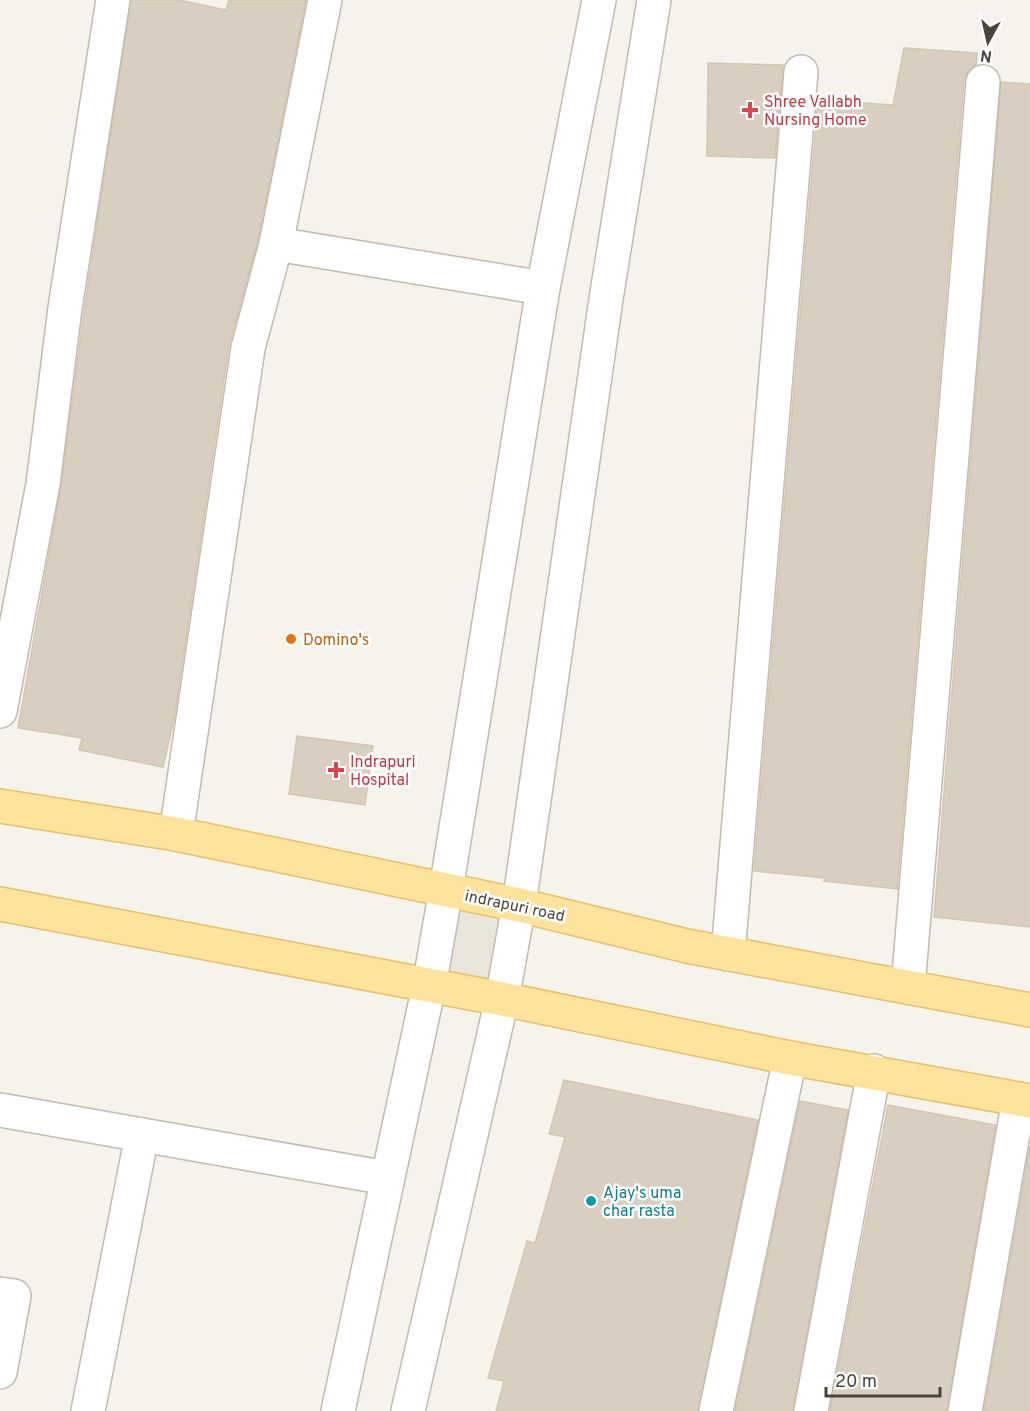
<svg xmlns="http://www.w3.org/2000/svg" width="1030" height="1411" viewBox="0 0 1030 1411" font-family="Overpass,sans-serif">
  <style>
    .residential { fill: #eae5da }
    .building { fill: #d8cfc1; stroke: #d3c7b4; stroke-width: 1.5 }
    .lines { fill: none; stroke-linecap: round; stroke-linejoin: round }
    .minor-casing { stroke: #c2bbae; stroke-width: 36 }
    .tertiary-casing { stroke: #c2bbae; stroke-width: 36 }
    .primary-casing { stroke: #e6c16a; stroke-width: 36 }
    .minor { stroke: #fff; stroke-width: 33 }
    .tertiary { stroke: #fff; stroke-width: 33 }
    .primary { stroke: #ffe39c; stroke-width: 33 }
    .health-dot { fill: #e0444e; stroke: #fff; stroke-width: 2 }
    .food-dot { fill: #e8710a; stroke: #fff; stroke-width: 2 }
    .culture-dot { fill: #0f9aa8; stroke: #fff; stroke-width: 2 }
    .labels { text-anchor: middle; stroke-width: 5; stroke-linejoin: round; paint-order: stroke }
    .health-label { font-size: 16px; fill: #be3a42; stroke: #fff; text-anchor: start }
    .food-label { font-size: 16px; fill: #c56008; stroke: #fff; text-anchor: start }
    .street-label { font-size: 16px; fill: #4b4439; stroke: #fff }
    .culture-label { font-size: 16px; fill: #0d838f; stroke: #fff; text-anchor: start }
  </style>
  <rect width="100%" height="100%" fill="#f6f3ec"/>
  <path class="residential" d="M 446,890 L 519,905 L 502,999 L 429,986 Z"/>
  <g class="building">
    <path d="M 131,0 L 179,0 L 226,10 L 229,0 L 306,0 L 258,240 L 229,345 L 174,719 L 163,767 L 79,750 L 82,738 L 18,728 L 61,487 L 84,311 Z"/>
    <path d="M 904,48 L 977,53 L 976,65 L 968,71 L 964,80 L 897,889 L 824,881 L 825,878 L 754,871 L 818,100 L 893,105 Z"/>
    <path d="M 708,63 L 783,65 L 775,158 L 707,156 Z"/>
    <path d="M 1001,82 L 1030,84 L 1030,927 L 934,917 Z"/>
    <path d="M 297,736 L 373,746 L 365,805 L 289,794 Z"/>
    <path d="M 564,1080 L 758,1120 L 698,1411 L 496,1411 L 504,1381 L 488,1378 L 527,1241 L 535,1243 L 565,1137 L 549,1134 Z"/>
    <path d="M 800,1101 L 848,1110 L 793,1411 L 735,1411 Z"/>
    <path d="M 888,1105 L 996,1125 L 947,1411 L 830,1411 Z"/>
    <path d="M 1030,1146 L 1030,1411 L 984,1411 Z"/>
  </g>
  <g class="lines">
    <defs>
      <g id="minor">
        <path d="M 276,244 L 543,288"/>
        <path d="M 0,711 L 43,484 L 65,308 L 113,0"/>
        <path d="M 176,834 L 248,348 L 276,244 L 325,0"/>
        <path d="M 728,954 L 801,72"/>
        <path d="M 908,987 L 983,82"/>
        <path d="M 0,1110 L 387,1178"/>
        <path d="M 0,1294 L 14,1296 L 0,1372"/>
        <path d="M 88,1411 L 142,1135"/>
        <path d="M 716,1411 L 790,1058"/>
        <path d="M 811,1411 L 874,1071"/>
        <path d="M 965,1411 L 1019,1099"/>
      </g>
      <g id="tertiary">
        <path d="M 338,1411 L 429,986 L 446,890 L 543,288 L 599,0"/>
        <path d="M 408,1411 L 502,999 L 519,905 L 606,299 L 654,0"/>
      </g>
      <g id="primary">
        <path d="M 0,806 L 176,834 L 519,905 L 687,946 L 1030,1010"/>
        <path d="M 0,904 L 502,999 L 790,1058 L 1030,1101"/>
      </g>
    </defs>
    <use href="#minor" class="minor-casing"/>
    <use href="#tertiary" class="tertiary-casing"/>
    <use href="#primary" class="primary-casing"/>
    <use href="#minor" class="minor"/>
    <use href="#tertiary" class="tertiary"/>
    <use href="#primary" class="primary"/>
  </g>
  <g class="health-dot">
    <path d="M747 101h6v6h6v6h-6v6h-6v-6h-6v-6h6z"/>
    <path d="M333 761h6v6h6v6h-6v6h-6v-6h-6v-6h6z"/>
  </g>
  <circle class="food-dot" cx="291" cy="639" r="6"/>
  <circle class="culture-dot" cx="591" cy="1201" r="6"/>
  <g class="labels">
    <g class="health-label">
      <text x="764" y="107">Shree Vallabh<tspan x="764" dy="18">Nursing Home</tspan></text>
      <text x="350" y="767">Indrapuri<tspan x="350" dy="18">Hospital</tspan></text>
    </g>
    <g class="food-label">
      <text x="303" y="645">Domino's</text>
    </g>
    <g class="street-label">
      <text transform="translate(515 905) rotate(12)" y="6">indrapuri road</text>
    </g>
    <g class="culture-label">
      <text x="603" y="1198">Ajay's uma<tspan x="603" dy="18">char rasta</tspan></text>
    </g>
  </g>
  <g transform="translate(988 42) rotate(188)" stroke="#ffffff" stroke-width="4.5" paint-order="stroke">
  <path d="M0-4.5L10 22L0 15L-10 22Z" fill="#4b4439"/>
  <text y="-9" font-size="16" font-weight="bold" text-anchor="middle" fill="#4b4439">N</text>
  </g>
  <path d="M826 1387v9h114v-9" fill="none" stroke="#4b4439" stroke-width="3"/>
  <text x="835" y="1387" font-size="18" fill="#4b4439" stroke="#ffffff" stroke-width="4.5" paint-order="stroke">20 m</text>
</svg>
